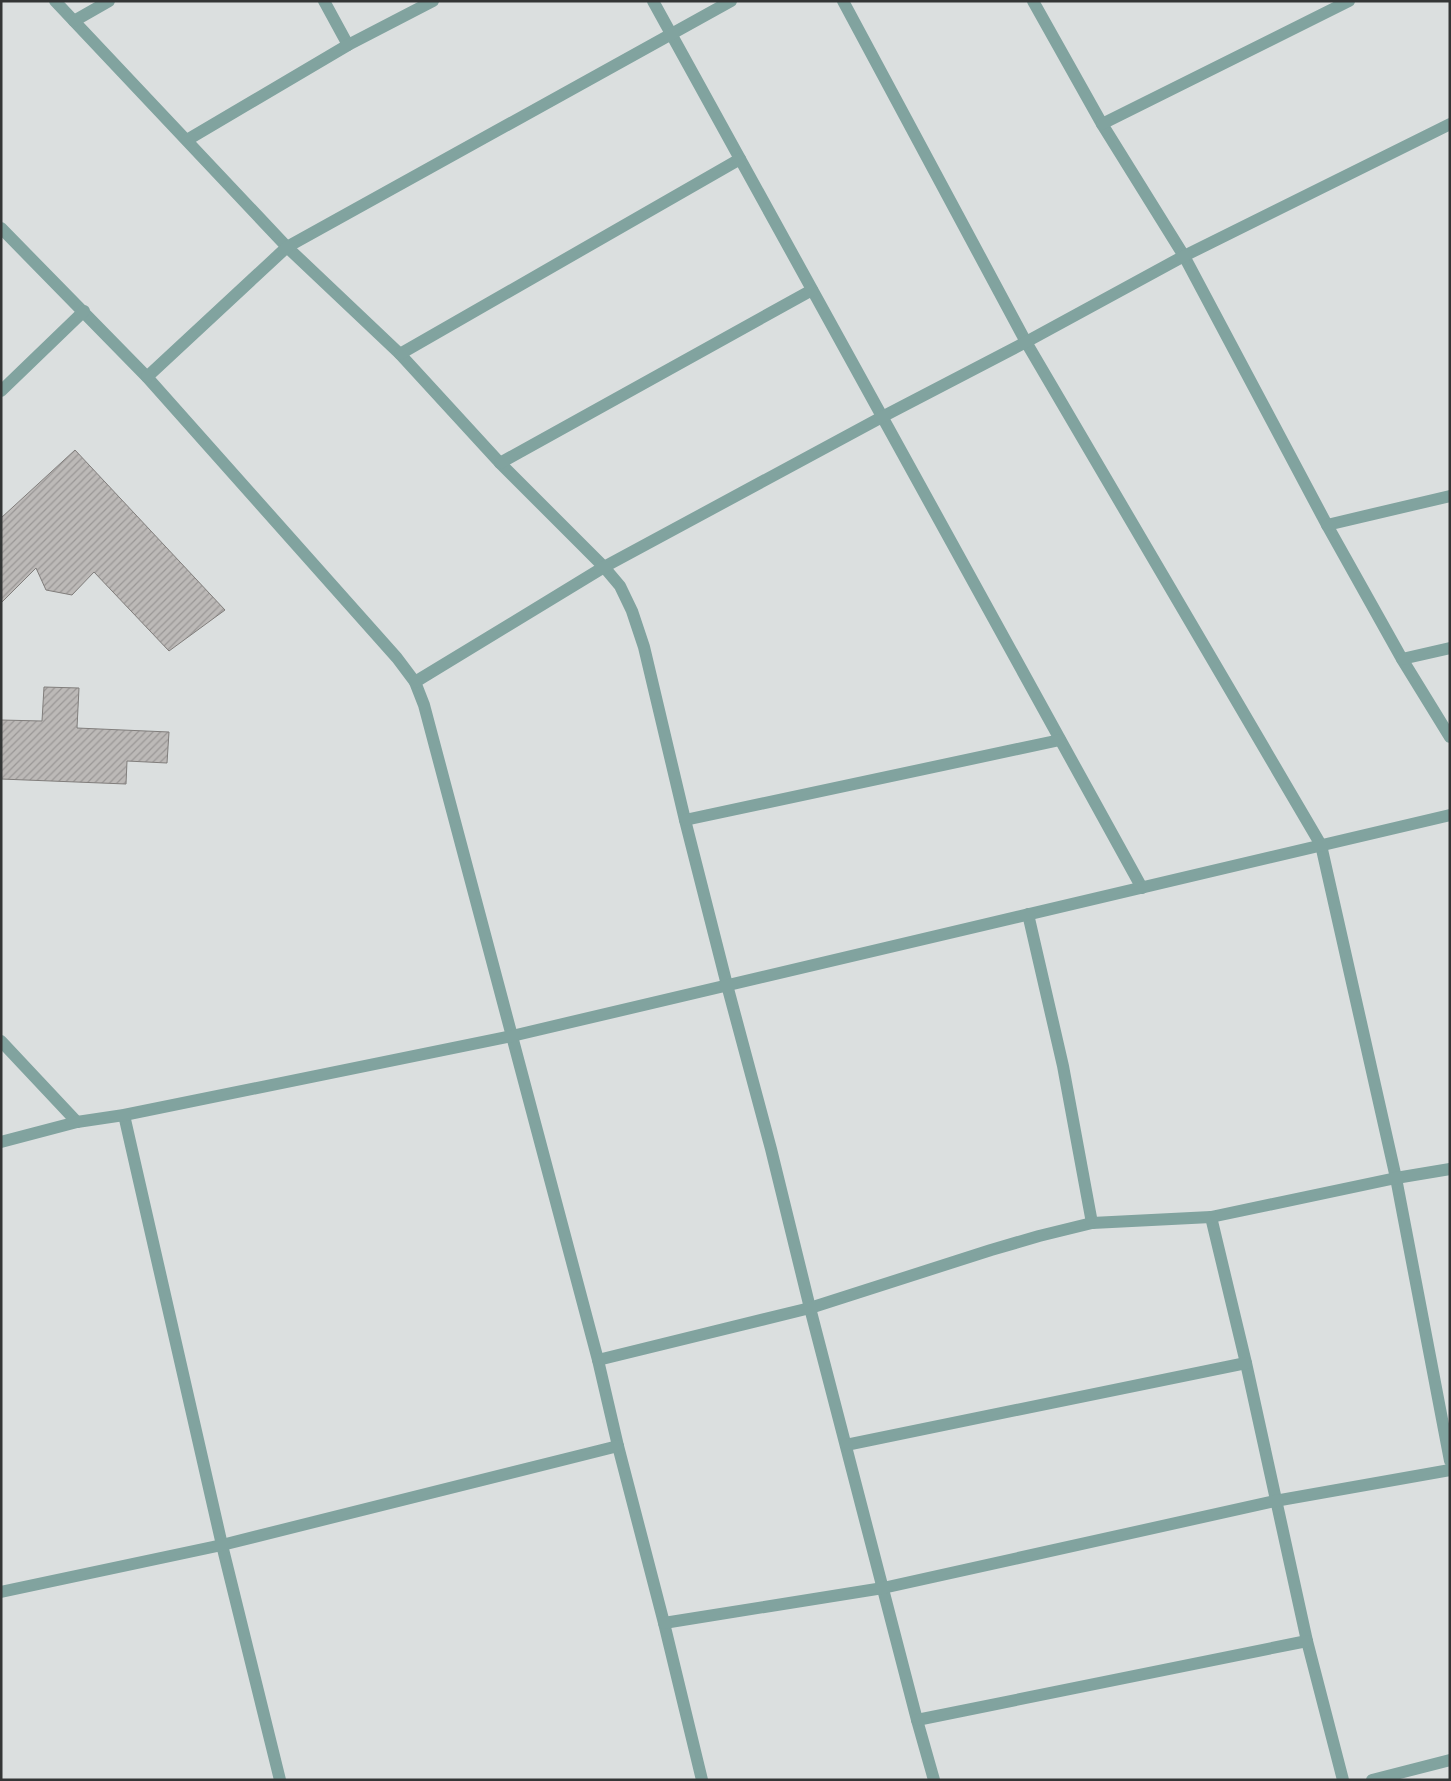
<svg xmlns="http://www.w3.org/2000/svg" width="1451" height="1781" viewBox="0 0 1451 1781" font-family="Figtree,sans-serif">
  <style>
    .building { fill: url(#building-hatch); stroke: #817e7c }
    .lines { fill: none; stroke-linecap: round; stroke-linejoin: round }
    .minor { stroke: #81a39f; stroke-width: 12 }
  </style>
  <defs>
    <pattern id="building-hatch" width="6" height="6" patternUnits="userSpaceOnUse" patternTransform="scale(1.25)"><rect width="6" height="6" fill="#bcb9b7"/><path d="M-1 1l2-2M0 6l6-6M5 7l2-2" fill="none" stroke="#9a9796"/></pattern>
  </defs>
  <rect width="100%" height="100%" fill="#dbdfdf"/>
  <g class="building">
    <path d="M 75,450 L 225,610 L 169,651 L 94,572 L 72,595 L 46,590 L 36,568 L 1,603 L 1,518 Z"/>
    <path d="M 44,687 L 79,688 L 77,728 L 169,732 L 167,763 L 127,761 L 126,784 L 1,779 L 1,720 L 42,721 Z"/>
  </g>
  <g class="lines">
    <g class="minor">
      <path d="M 55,1 L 287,247 L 400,354 L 500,463 L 604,567 L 620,586 L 632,611 L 644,647 L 685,820 L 727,985 L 771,1149 L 810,1308 L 917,1720 L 934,1780"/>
      <path d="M 324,1 L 348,45"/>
      <path d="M 653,1 L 1142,888"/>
      <path d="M 843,1 L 1026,342 L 1321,845 L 1396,1178 L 1450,1461"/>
      <path d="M 1033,1 L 1102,124 L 1184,256 L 1327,525 L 1402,659 L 1450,737"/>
      <path d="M 74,21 L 109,1"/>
      <path d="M 1102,124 L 1349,1"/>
      <path d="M 187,140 L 348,45 L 433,1"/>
      <path d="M 1,228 L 147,377 L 397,658 L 415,682 L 424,705 L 598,1360 L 618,1446 L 664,1623 L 702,1780"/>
      <path d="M 400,354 L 740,159"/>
      <path d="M 147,377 L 287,247 L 731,1"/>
      <path d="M 1,391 L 84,311"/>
      <path d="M 500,463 L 812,290"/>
      <path d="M 1327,525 L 1450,496"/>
      <path d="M 1402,659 L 1450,648"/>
      <path d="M 415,682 L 604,567 L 882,417 L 1026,342 L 1184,256 L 1450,124"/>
      <path d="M 685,820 L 1060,740"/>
      <path d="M 1028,914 L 1063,1066 L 1092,1223"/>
      <path d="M 1,1041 L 77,1122"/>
      <path d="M 124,1115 L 222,1545 L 280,1780"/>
      <path d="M 1,1142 L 77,1122 L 124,1115 L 512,1036 L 1450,815"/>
      <path d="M 1211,1217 L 1246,1363 L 1307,1641 L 1343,1780"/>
      <path d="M 598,1360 L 810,1308 L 991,1250 L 1039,1236 L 1092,1223 L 1211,1217 L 1396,1178 L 1450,1169"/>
      <path d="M 846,1445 L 1246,1363"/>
      <path d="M 1,1592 L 222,1545 L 618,1446"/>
      <path d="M 664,1623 L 883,1588 L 1275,1501 L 1450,1470"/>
      <path d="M 917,1720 L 1307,1641"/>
      <path d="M 1372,1780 L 1450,1760"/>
    </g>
  </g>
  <rect width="1451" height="1781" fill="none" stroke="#343636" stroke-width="5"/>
</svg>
